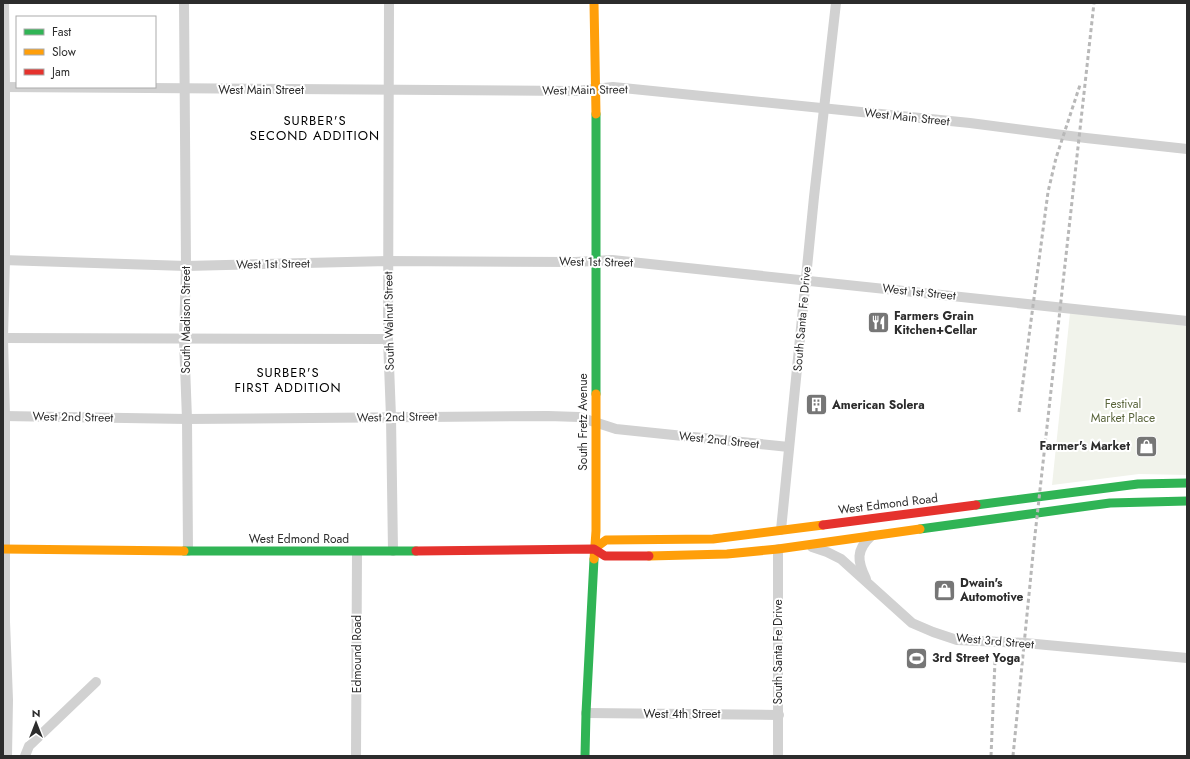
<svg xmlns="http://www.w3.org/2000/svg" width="1190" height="759" viewBox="0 0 1190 759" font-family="Jost,sans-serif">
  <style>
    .green { fill: #f1f3eb }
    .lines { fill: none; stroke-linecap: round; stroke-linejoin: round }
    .street { stroke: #d1d1d1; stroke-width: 10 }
    .fast { stroke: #30b455; stroke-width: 9 }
    .slow { stroke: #ff9f0a; stroke-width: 9 }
    .jam { stroke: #e5322d; stroke-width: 9 }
    .rail { stroke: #b8b8b8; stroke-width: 3; stroke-dasharray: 4 3; stroke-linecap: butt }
    .labels { text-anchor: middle; stroke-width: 4; stroke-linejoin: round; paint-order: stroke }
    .street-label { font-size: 12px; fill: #2c2c2c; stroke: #fff }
    .poi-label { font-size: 12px; font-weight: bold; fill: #2c2c2c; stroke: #fff; text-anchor: start }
    .park-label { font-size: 12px; fill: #5a653c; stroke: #fff }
    .neighbourhood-label { font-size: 13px; letter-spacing: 1px; fill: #000; stroke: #fff }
  </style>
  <rect width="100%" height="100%" fill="#fff"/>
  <path class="green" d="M 1070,313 L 1187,326 L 1187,475 L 1139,474 L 1052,485 Z"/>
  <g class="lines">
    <g class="street">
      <path d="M 4,3 L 5,87 L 5,260 L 3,338 L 5,416 L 5,622 L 8,700 L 7,756"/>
      <path d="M 184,3 L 186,266 L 184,339 L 187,419 L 188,551"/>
      <path d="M 389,3 L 388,339 L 391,417 L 393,551"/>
      <path d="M 3,87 L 576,91 L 613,87 L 970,123 L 1086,138 L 1187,149"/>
      <path d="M 3,260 L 186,266 L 388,261 L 575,262 L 612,260 L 1187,321"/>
      <path d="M 3,338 L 388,339"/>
      <path d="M 3,416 L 187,419 L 548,416 L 579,417 L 616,429 L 789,447"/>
      <path d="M 781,530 L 814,197 L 836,3"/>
      <path d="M 812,547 L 827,552 L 841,559 L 912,623 L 933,632 L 957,640 L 1025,643 L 1187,658"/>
      <path d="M 778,549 L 778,756"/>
      <path d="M 866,579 C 857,561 856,550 871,536"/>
      <path d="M 586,713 L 779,715"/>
      <path d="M 25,756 L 29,746 L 96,682"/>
      <path d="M 356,756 L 357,552"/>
    </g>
    <g class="fast">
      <path d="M 596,114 L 596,394"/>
      <path d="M 976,505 L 1138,484 L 1187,483"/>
      <path d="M 920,529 L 1110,503 L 1187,501"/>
      <path d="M 184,551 L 416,551"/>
      <path d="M 585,756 L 586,713 L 594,559"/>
    </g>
    <g class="slow">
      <path d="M 594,3 L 596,114"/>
      <path d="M 3,549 L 184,551"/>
      <path d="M 594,549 L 606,540 L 713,539 L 823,525"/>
      <path d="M 649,556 L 727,554 L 778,549 L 920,529"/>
      <path d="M 594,559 L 596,531 L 596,394"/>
    </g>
    <g class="jam">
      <path d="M 823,525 L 976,505"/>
      <path d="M 416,551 L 594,549 L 605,556 L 649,556"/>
    </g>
    <g class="rail">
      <path d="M 1019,412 L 1048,192 L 1056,158 L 1080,85"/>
      <path d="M 991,756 L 995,661"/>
      <path d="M 1013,756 L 1034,544 L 1094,3"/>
    </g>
  </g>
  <defs>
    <symbol id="restaurant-square" viewBox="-11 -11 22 22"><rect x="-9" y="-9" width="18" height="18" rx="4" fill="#767676" stroke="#fff"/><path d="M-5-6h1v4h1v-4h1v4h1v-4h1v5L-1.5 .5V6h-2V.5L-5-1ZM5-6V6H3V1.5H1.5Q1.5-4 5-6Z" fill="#fff"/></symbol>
    <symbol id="building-square" viewBox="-11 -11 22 22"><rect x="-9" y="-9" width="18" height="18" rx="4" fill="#767676" stroke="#fff"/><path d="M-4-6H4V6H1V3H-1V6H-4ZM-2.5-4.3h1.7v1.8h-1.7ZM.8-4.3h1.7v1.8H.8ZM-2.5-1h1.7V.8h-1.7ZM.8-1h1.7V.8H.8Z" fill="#fff"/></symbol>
    <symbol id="shop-square" viewBox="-11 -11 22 22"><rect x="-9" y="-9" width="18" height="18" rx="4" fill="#767676" stroke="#fff"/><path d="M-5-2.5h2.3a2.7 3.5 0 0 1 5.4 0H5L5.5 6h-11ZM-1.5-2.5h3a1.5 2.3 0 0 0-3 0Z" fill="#fff"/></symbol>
    <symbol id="stadium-square" viewBox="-11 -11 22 22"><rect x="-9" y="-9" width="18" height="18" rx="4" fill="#767676" stroke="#fff"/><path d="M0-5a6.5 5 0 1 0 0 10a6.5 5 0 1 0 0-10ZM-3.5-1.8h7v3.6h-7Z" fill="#fff"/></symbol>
  </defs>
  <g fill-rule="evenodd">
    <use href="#restaurant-square" x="866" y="310" width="25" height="25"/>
    <use href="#building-square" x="804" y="392" width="25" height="25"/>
    <use href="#shop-square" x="1134" y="434" width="25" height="25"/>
    <use href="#shop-square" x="932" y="578" width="25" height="25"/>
    <use href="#stadium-square" x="904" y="646" width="25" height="25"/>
  </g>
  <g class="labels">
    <g class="street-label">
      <text x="261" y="94">West Main Street</text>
      <text transform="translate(585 90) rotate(-1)" y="4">West Main Street</text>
      <text transform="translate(907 117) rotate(6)" y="4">West Main Street</text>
      <text transform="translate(596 262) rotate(1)" y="4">West 1st Street</text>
      <text transform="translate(273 264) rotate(-1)" y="4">West 1st Street</text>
      <text transform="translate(919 292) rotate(6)" y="4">West 1st Street</text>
      <text transform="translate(802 319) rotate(-85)" y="4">South Santa Fe Drive</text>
      <text transform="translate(186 320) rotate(-90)" y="4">South Madison Street</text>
      <text transform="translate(389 321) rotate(-91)" y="4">South Walnut Street</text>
      <text transform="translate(73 417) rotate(1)" y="4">West 2nd Street</text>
      <text transform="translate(397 417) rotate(-1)" y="4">West 2nd Street</text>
      <text transform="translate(583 422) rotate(-90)" y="4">South Fretz Avenue</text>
      <text transform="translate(719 440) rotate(6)" y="4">West 2nd Street</text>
      <text transform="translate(888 504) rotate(-7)" y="4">West Edmond Road</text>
      <text x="299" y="543">West Edmond Road</text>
      <text transform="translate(995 641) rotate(5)" y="4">West 3rd Street</text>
      <text transform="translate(778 652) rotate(-90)" y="4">South Santa Fe Drive</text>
      <text transform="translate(357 654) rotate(-90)" y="4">Edmound Road</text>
      <text x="682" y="718">West 4th Street</text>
    </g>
    <g class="poi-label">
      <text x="894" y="320">Farmers Grain<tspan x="894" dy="14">Kitchen+Cellar</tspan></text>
      <text x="832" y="409">American Solera</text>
      <text x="1130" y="450" text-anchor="end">Farmer's Market</text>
      <text x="960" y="587">Dwain's<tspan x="960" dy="14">Automotive</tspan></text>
      <text x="932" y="662">3rd Street Yoga</text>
    </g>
    <g class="park-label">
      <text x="1123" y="408">Festival<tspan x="1123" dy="14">Market Place</tspan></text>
    </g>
    <g class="neighbourhood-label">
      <text x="315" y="125">SURBER'S<tspan x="315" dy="15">SECOND ADDITION</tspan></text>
      <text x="288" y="377">SURBER'S<tspan x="288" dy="15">FIRST ADDITION</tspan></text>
    </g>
  </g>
  <rect width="1190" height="759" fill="none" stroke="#2c2c2c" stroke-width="8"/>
  <rect x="16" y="16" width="140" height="72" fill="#ffffff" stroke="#ababab"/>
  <rect x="24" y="29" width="20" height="6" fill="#30b455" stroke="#ababab"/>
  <text x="52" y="36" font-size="12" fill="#2c2c2c">Fast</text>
  <rect x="24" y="49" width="20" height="6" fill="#ff9f0a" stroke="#ababab"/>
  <text x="52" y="56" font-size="12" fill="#2c2c2c">Slow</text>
  <rect x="24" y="69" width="20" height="6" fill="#e5322d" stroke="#ababab"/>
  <text x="52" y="76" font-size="12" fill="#2c2c2c">Jam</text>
  <g transform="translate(36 723)" stroke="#ffffff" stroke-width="3" paint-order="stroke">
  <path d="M0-3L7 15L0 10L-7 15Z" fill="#2c2c2c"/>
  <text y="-6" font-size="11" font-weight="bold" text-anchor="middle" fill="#2c2c2c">N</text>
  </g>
</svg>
